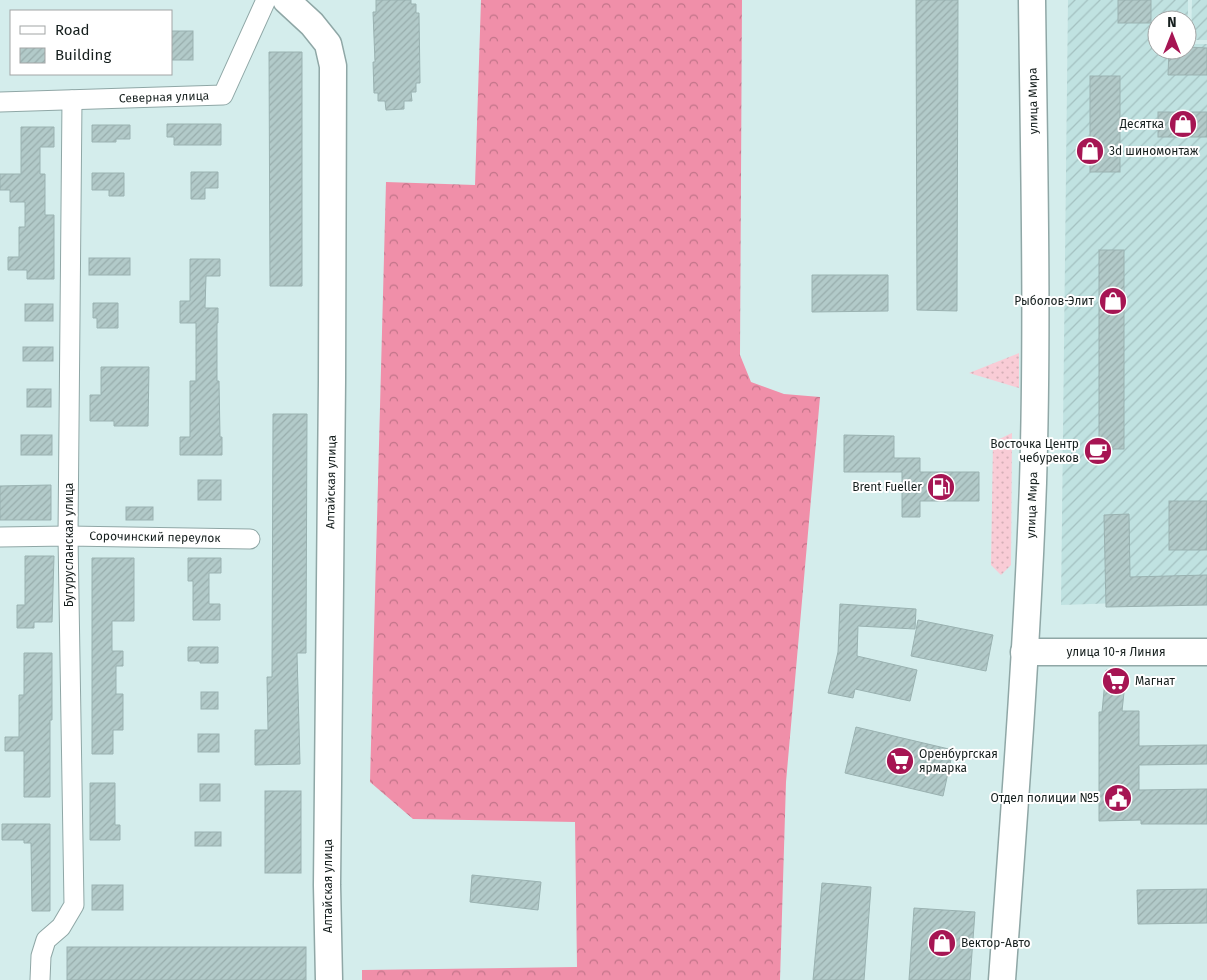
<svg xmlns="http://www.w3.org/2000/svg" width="1207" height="980" viewBox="0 0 1207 980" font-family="'Fira Sans',sans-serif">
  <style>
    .industrial { fill: url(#industrial-furrows); fill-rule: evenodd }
    .grass { fill: url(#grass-dots) }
    .forest { fill: url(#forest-crowns) }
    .building { fill: url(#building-hatch); stroke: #9ab2b1 }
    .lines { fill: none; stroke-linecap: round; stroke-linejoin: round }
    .street-casing { stroke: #8fa7a6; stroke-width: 21 }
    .secondary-casing { stroke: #8fa7a6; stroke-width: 29 }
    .street { stroke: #fff; stroke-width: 19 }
    .secondary { stroke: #fff; stroke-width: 26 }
    .labels { text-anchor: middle; stroke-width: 4; stroke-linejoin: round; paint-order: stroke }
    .street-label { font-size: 12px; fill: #161f1e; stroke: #fff }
    .poi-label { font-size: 12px; fill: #161f1e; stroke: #fff; text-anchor: end }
  </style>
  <defs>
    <pattern id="industrial-furrows" width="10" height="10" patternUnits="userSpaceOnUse" patternTransform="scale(1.25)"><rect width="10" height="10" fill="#c0e2e1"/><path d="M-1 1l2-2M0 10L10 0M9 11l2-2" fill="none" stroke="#a4c1c1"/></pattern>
    <pattern id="grass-dots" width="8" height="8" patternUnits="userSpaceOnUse" patternTransform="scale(1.25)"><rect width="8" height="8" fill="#f9ccd6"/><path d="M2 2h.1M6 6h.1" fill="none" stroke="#d5afb7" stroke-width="1.8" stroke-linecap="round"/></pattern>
    <pattern id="forest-crowns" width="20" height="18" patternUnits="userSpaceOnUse" patternTransform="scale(1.25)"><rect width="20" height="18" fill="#f08fa9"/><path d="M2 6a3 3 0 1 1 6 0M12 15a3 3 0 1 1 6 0" fill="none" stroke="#c17489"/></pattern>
    <pattern id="building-hatch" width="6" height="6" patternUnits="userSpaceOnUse" patternTransform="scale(1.25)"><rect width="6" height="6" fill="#b2cac9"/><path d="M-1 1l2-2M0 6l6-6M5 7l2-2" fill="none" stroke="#98adac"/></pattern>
  </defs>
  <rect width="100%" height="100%" fill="#d4edec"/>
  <g class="industrial">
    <path d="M 1068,0 L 1188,0 L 1188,44 L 1207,44 L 1207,600 L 1061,605 ZM 1157,20 L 1187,20 L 1187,50 L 1157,50 Z"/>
    <path d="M 1192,0 L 1207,0 L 1207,40 L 1191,40 Z"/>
  </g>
  <g class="grass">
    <path d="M 1019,353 L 1019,388 L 969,373 Z"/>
    <path d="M 1012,433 L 1011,565 L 1001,575 L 991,565 L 993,442 Z"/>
  </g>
  <path class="forest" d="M 481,0 L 742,0 L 740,355 L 751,382 L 784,394 L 820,397 L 786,782 L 780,980 L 362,980 L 362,970 L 577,967 L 575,822 L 413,819 L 370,782 L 386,182 L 475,185 Z"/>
  <g class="building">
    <path d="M 376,0 L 411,0 L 411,4 L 416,4 L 416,13 L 419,13 L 420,83 L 416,83 L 416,92 L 411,92 L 412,101 L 404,101 L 404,109 L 386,110 L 385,101 L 378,101 L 378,93 L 374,93 L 373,62 L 375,62 L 373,12 L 376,12 Z"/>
    <path d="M 916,0 L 958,0 L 957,311 L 917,310 Z"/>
    <rect x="1118" y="0" width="33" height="23"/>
    <rect x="171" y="31" width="22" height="29"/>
    <path d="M 1187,47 L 1207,48 L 1207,75 L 1168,75 L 1169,50 L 1187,50 Z"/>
    <path d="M 269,52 L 302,52 L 302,286 L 270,286 Z"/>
    <rect x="1090" y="76" width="30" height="96"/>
    <rect x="1158" y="112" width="49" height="25"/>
    <path d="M 167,124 L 221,124 L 221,145 L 174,145 L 174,137 L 167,137 Z"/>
    <path d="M 92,125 L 130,125 L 130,139 L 116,139 L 116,142 L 92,142 Z"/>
    <path d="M 21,127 L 54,127 L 54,147 L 40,147 L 40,174 L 45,174 L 45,215 L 54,215 L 54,279 L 27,279 L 27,270 L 8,270 L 8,257 L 19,257 L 19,227 L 25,227 L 25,202 L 10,202 L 10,190 L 0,190 L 0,174 L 21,174 Z"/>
    <path d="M 191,172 L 218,172 L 218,188 L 205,188 L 205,199 L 191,199 Z"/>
    <path d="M 92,173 L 124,173 L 124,196 L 109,196 L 109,190 L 92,190 Z"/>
    <rect x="1099" y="250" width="25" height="199"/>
    <rect x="89" y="258" width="41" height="17"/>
    <path d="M 190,259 L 220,259 L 220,276 L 206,276 L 205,308 L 218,308 L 218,323 L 217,323 L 217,381 L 219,381 L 220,437 L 222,437 L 222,455 L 180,455 L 180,437 L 190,437 L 190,381 L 196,381 L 196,323 L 180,323 L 180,301 L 190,301 Z"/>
    <path d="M 812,275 L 888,275 L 888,311 L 812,312 Z"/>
    <path d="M 93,303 L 118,303 L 118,328 L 97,328 L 97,318 L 93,318 Z"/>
    <rect x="25" y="304" width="28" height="17"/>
    <rect x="23" y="347" width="30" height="14"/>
    <path d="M 101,367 L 149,367 L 148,426 L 114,426 L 114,421 L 90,421 L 90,395 L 101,395 Z"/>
    <rect x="27" y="389" width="24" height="18"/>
    <path d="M 273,414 L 307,414 L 306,653 L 297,653 L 300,764 L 255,765 L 255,730 L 268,730 L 267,677 L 272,677 Z"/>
    <rect x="21" y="435" width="31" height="20"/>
    <path d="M 844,435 L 894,436 L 894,458 L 920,458 L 920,472 L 979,472 L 979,501 L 920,501 L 920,517 L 902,517 L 902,472 L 844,472 Z"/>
    <rect x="198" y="480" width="23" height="20"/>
    <path d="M 51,485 L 51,520 L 0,520 L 0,486 Z"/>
    <rect x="1169" y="501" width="38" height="49"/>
    <rect x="126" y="507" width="27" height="13"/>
    <path d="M 1129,514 L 1130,577 L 1207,575 L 1207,605 L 1106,607 L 1104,515 Z"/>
    <path d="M 25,556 L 54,556 L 52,622 L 34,622 L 34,628 L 17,628 L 17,605 L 25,605 Z"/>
    <path d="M 92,558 L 134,558 L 134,621 L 112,621 L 112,651 L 123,651 L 123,666 L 116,666 L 116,694 L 123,694 L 123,730 L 113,730 L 113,754 L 92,754 Z"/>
    <path d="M 188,558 L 221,558 L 221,573 L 209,573 L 209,604 L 220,604 L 220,620 L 193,620 L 193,581 L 188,581 Z"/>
    <path d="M 840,604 L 916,609 L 915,629 L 858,626 L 857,656 L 917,670 L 910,701 L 855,689 L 853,698 L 828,693 L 838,652 Z"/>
    <path d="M 918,620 L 993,635 L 986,671 L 911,656 Z"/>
    <path d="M 188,647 L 218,647 L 218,663 L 200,663 L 200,661 L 188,661 Z"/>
    <path d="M 24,653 L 52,653 L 52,720 L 50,720 L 50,797 L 24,797 L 24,751 L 5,751 L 5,737 L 19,737 L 19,695 L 24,695 Z"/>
    <path d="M 1106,670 L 1126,674 L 1122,711 L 1139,711 L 1139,746 L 1207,745 L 1207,764 L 1139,765 L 1139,790 L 1207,789 L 1207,824 L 1141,824 L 1141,820 L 1099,821 L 1099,712 L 1102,712 Z"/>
    <rect x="201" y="692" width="17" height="17"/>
    <path d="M 856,727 L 953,750 L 943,796 L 845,773 Z"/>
    <rect x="198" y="734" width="21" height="18"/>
    <path d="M 90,783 L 115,783 L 115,825 L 120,825 L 120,840 L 90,840 Z"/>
    <rect x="200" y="784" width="20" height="17"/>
    <rect x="265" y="791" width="36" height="82"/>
    <path d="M 2,824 L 50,824 L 50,911 L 32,911 L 31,843 L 24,843 L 24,840 L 2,840 Z"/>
    <rect x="195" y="832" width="26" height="14"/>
    <path d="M 472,875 L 541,882 L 538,910 L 470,902 Z"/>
    <path d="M 822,883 L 871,887 L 864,980 L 813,980 Z"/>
    <rect x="92" y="885" width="31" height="25"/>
    <path d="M 1207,889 L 1207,923 L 1138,924 L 1137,890 Z"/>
    <path d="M 914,908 L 975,912 L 970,980 L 909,980 Z"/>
    <rect x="67" y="947" width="239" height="33"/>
  </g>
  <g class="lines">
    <defs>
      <g id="street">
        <path d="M 0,102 L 223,95 L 266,0"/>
        <path d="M 0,537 L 68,536 L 250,539"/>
        <path d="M 40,980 L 41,956 L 46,940 L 61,927 L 74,905 L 68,536 L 72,100"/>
      </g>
      <g id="secondary">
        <path d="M 286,0 L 312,24 L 328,44 L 333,66 L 332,381 L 327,885 L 329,980"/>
        <path d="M 1024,652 L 1207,652"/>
        <path d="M 1002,980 C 1014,815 1027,649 1033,483 C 1038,322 1034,161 1032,0"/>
      </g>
    </defs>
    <use href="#street" class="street-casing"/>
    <use href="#secondary" class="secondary-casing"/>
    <use href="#street" class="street"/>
    <use href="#secondary" class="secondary"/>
  </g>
  <defs>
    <symbol id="shop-disc" viewBox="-11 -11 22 22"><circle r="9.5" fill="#a61553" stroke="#fff"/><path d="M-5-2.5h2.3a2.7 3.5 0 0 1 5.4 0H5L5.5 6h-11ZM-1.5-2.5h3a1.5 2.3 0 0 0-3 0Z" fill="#fff"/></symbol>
    <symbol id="cafe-disc" viewBox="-11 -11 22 22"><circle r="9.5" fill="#a61553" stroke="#fff"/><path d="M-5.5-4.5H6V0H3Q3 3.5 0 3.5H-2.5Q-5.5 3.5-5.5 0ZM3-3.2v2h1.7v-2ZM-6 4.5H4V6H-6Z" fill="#fff"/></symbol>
    <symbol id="fuel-disc" viewBox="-11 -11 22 22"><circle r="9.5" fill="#a61553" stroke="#fff"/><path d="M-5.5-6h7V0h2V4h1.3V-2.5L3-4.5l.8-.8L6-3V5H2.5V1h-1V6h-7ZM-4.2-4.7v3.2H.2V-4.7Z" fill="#fff"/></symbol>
    <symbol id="supermarket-disc" viewBox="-11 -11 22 22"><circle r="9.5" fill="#a61553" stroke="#fff"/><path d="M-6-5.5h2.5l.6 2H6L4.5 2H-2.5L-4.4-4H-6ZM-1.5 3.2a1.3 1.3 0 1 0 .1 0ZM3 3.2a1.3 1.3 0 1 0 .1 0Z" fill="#fff"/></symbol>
    <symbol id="civic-disc" viewBox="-11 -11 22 22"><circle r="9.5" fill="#a61553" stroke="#fff"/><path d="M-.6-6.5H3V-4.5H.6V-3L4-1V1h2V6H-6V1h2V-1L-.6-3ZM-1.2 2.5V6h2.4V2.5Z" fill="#fff"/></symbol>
  </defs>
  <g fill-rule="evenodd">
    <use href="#shop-disc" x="1167" y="108" width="32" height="32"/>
    <use href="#shop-disc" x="1074" y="135" width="32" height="32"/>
    <use href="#shop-disc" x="1097" y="285" width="32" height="32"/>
    <use href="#cafe-disc" x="1082" y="435" width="32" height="32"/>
    <use href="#fuel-disc" x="925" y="471" width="32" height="32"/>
    <use href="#supermarket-disc" x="1100" y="665" width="32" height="32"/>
    <use href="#supermarket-disc" x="884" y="745" width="32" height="32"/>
    <use href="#civic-disc" x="1102" y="782" width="32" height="32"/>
    <use href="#shop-disc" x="926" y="927" width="32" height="32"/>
  </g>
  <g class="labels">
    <g class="street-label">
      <text transform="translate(164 97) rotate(-2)" y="4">Северная улица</text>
      <text transform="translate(1033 101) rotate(-91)" y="4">улица Мира</text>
      <text transform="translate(331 482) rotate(-89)" y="4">Алтайская улица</text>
      <text transform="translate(1032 505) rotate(-88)" y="4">улица Мира</text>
      <text transform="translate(155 537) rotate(1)" y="4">Сорочинский переулок</text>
      <text transform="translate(69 545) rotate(-90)" y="4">Бугурусланская улица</text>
      <text x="1116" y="656">улица 10-я Линия</text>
      <text transform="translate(328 886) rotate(-90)" y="4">Алтайская улица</text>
    </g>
    <g class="poi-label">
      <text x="1164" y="128">Десятка</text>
      <text x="1109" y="155" text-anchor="start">3d шиномонтаж</text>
      <text x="1094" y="305">Рыболов-Элит</text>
      <text x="1079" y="448">Восточка Центр<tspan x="1079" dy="14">чебуреков</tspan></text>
      <text x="922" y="491">Brent Fueller</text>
      <text x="1135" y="685" text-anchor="start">Магнат</text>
      <text x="919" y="758" text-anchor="start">Оренбургская<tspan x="919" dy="14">ярмарка</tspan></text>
      <text x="1099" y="802">Отдел полиции №5</text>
      <text x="961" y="947" text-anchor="start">Вектор-Авто</text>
    </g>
  </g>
  <rect x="10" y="10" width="162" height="65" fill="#ffffff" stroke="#a2a5a5"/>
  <rect x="20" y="26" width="25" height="8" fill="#ffffff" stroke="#a2a5a5"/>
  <text x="55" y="35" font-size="15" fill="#161f1e">Road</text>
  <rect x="20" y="48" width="25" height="15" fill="url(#building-hatch)" stroke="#a2a5a5"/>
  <text x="55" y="60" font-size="15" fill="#161f1e">Building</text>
  <g transform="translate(1172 35)"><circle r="24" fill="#ffffff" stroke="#a2a5a5"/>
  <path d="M0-4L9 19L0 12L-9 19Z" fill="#a61553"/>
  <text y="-8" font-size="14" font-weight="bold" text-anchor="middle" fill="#161f1e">N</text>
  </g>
</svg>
